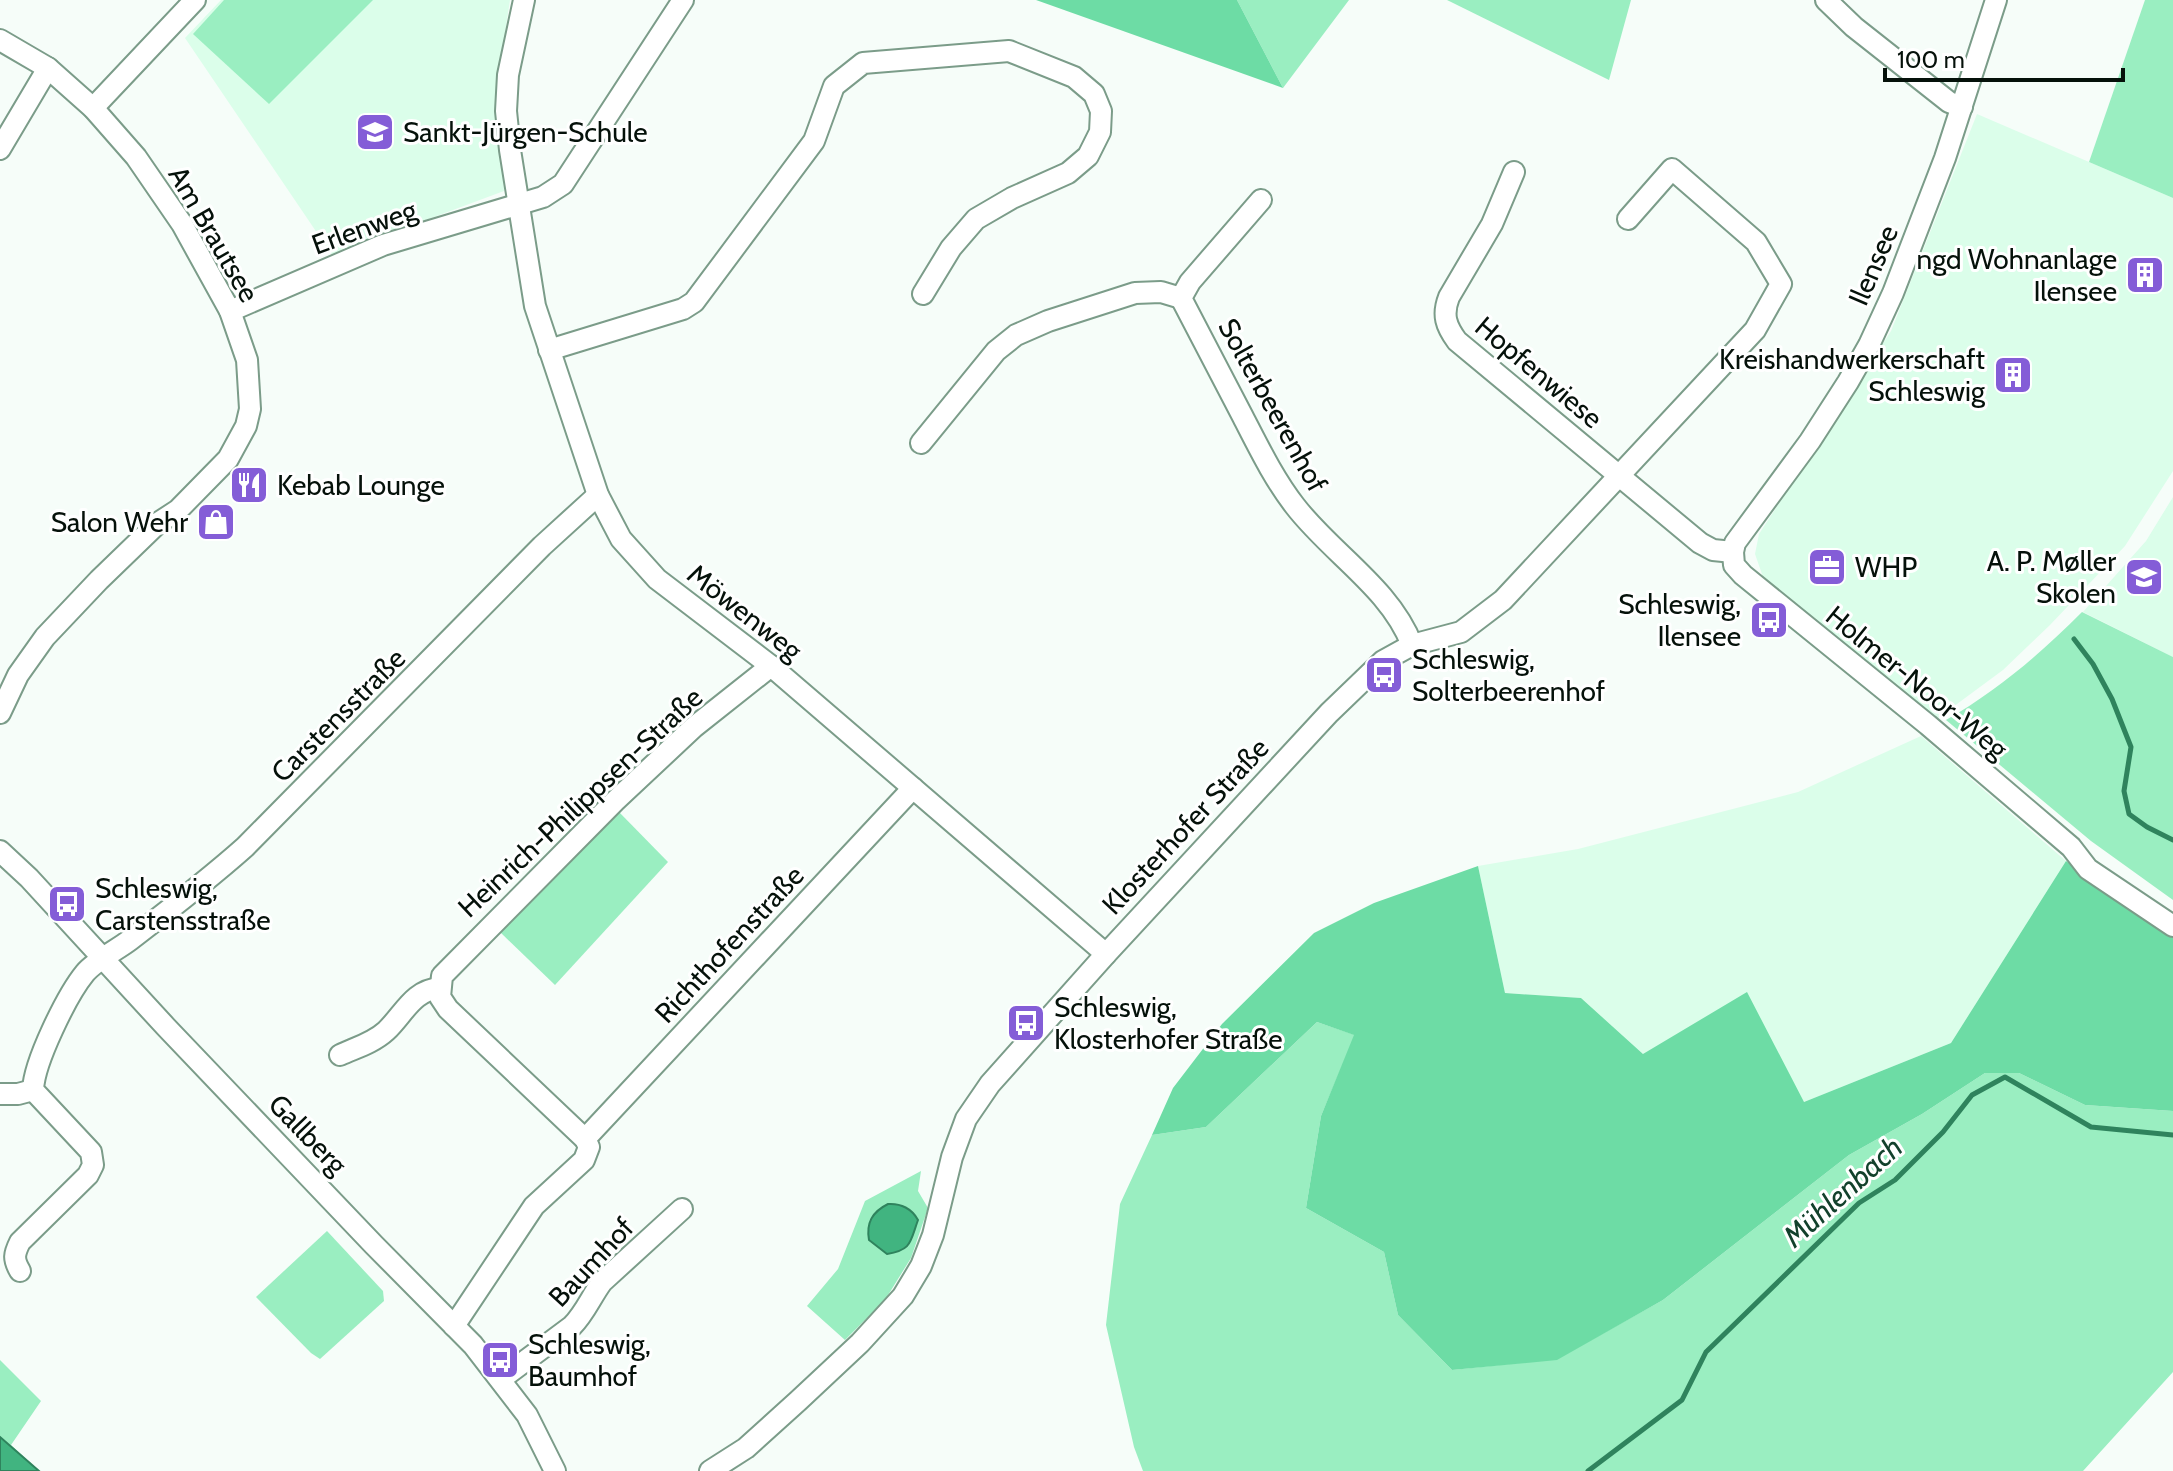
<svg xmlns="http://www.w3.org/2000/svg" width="2173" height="1471" viewBox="0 0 2173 1471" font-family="Cabin,sans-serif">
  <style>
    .built { fill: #dbfeea }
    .green { fill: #9aeec1 }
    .forest { fill: #6ddca5 }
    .water { fill: #41b480; stroke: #2f835d; stroke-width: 2 }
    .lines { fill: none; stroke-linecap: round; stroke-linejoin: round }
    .stream { stroke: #2f835d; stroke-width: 5 }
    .minor-casing { stroke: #7b9c89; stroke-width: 24 }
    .minor { stroke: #fff; stroke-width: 20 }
    .labels { text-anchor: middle; stroke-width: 6; stroke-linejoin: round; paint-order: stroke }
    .poi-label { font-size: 28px; fill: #05110a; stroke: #fff; text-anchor: start }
    .street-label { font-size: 28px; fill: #05110a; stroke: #fff }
    .water-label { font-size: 30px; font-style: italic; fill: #12412c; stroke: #fff }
  </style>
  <rect width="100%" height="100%" fill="#f6fdf9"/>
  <g class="built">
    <path d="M 221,0 L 510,0 L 499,73 L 504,191 L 332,255 L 185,38 Z"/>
    <path d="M 1977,114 L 2173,198 L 2173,471 L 2125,546 L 2050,625 L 2003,670 L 1938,718 L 1896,690 L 1763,577 L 1755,554 L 1759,534 L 1891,331 Z"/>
    <path d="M 2173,497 L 2173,657 L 2083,612 L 2146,541 Z"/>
    <path d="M 1921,736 L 2066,861 L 1951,1043 L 1804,1102 L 1643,1054 L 1581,998 L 1505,993 L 1478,866 L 1578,849 L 1798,792 Z"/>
  </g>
  <g class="green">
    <path d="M 224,0 L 373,0 L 269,104 L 193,34 Z"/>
    <path d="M 1237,0 L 1349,0 L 1283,88 Z"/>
    <path d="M 1447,0 L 1631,0 L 1609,80 Z"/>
    <path d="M 2145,0 L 2173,0 L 2173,198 L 2089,162 Z"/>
    <path d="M 2082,612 L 2173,657 L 2173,900 L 2091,841 L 1946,720 C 1998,690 2040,654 2082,612 Z"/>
    <path d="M 619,812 L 668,862 L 555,985 L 500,932 Z"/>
    <path d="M 1317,1022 L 1355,1035 L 1321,1116 L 1306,1208 L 1384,1252 L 1398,1315 L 1452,1370 L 1557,1359 L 1663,1300 L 1849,1155 L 1922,1114 L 1985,1073 L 2019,1073 L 2085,1105 L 2173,1111 L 2173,1372 L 2083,1471 L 1143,1471 L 1134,1447 L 1106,1325 L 1120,1204 L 1152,1135 L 1206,1127 Z"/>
    <path d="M 921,1171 L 918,1191 L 928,1208 L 911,1258 L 885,1300 L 845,1340 L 807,1306 L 838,1269 L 865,1201 Z"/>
    <path d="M 327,1231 L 383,1291 L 384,1301 L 320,1359 L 311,1353 L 256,1297 Z"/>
    <path d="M 0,1360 L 41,1401 L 11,1445 L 39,1471 L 0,1471 Z"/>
  </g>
  <g class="forest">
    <path d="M 1036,0 L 1237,0 L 1283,88 Z"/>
    <path d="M 2066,861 L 2173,937 L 2173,1111 L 2085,1105 L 2019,1073 L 1985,1073 L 1922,1114 L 1849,1155 L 1663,1300 L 1557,1360 L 1452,1370 L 1398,1315 L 1384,1252 L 1306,1208 L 1321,1116 L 1354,1035 L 1317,1022 L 1206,1127 L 1152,1135 L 1173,1088 L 1222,1024 L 1314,933 L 1374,903 L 1478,866 L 1505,993 L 1581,998 L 1643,1054 L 1747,992 L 1804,1102 L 1951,1043 Z"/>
  </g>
  <g class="water">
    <path d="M 888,1204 C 901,1203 912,1209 918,1220 C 910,1242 912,1250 887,1254 L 869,1240 C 866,1223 872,1212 888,1204 Z"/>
    <path d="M 0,1437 L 39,1471 L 0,1471 Z"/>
  </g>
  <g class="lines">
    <g class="stream">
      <path d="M 2074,639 L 2093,664 L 2112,699 L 2131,747 L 2124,791 L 2129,814 L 2147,827 L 2173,840"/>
      <path d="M 1588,1471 L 1682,1400 L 1706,1352 L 1859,1203 L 1895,1180 L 1943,1132 L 1972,1095 L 2005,1077 L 2091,1127 L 2173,1135"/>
    </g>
    <defs>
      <g id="minor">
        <path d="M 524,0 L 508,75 L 506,111 L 510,150 L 535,306 L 598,495 L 621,539 L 657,579 L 771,666 L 1106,954"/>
        <path d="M 1826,0 L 1854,27 L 1949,102 L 1962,107"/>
        <path d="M 1996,0 L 1945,158 L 1893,293 L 1869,345 L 1848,382 L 1810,441 L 1735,543 L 1733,552 L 1734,565 L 1743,575 L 1928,725 L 2071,847 L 2088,869 L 2173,926"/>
        <path d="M 0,40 L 48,68 L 93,108 L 136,157 L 182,224 L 230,311 L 247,360 L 250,409 L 246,426 L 228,459 L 178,510 L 158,523 L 99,580 L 45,637 L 18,675 L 0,713"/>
        <path d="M 93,108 L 195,0"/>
        <path d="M 0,149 L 48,68"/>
        <path d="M 1514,172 L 1492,224 L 1449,297 C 1442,315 1446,326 1457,341 L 1700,543 L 1713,550 L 1733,552"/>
        <path d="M 1261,200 L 1190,282 L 1181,298 C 1202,338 1222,377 1243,417 C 1259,448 1274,479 1295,506 C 1332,554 1390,588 1412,645"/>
        <path d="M 230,311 L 383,245 L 543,197 L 563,184 L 683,0"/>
        <path d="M 549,350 L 683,309 L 694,302 L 814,141 L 834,86 L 863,63 L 1009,51 L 1074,77 L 1094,94 L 1101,111 L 1100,132 L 1088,156 L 1068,173 L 1012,198 L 976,219 L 951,248 L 923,294"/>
        <path d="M 921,443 L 996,351 L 1016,335 L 1048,321 L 1135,293 L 1161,292 L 1181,298"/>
        <path d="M 0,851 L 29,878 L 166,1027 L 374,1245 L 473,1345 L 527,1415 L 555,1471"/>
        <path d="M 340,1055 C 355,1048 373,1043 386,1031 C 404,1014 413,990 440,988"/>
        <path d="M 0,1094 L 18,1094 L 33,1090"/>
        <path d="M 585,1139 L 913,788"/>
        <path d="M 20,1271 C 13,1259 14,1254 20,1242 L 88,1175 L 93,1165 L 91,1152 L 33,1090 C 34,1062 67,995 85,973 C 96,960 117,950 130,940 C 169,910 208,880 245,847 L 542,546 L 598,495"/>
        <path d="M 454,1326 L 534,1206 L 584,1160 L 589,1147 L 585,1139 L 448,1009 L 440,997 L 442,976 L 615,801 L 694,727 L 771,666"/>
        <path d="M 501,1379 L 572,1326 C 585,1313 591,1297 602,1282 L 682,1209"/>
        <path d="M 710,1471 L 746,1448 L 798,1401 L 860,1343 L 903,1296 L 921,1266 L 933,1235 L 952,1157 L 966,1119 L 990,1084 L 1106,954 L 1329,713 L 1383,661 L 1412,645 L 1461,632 L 1503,600 L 1755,330 L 1781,284 L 1756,242 L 1672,169 L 1628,219"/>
      </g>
    </defs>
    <use href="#minor" class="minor-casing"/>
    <use href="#minor" class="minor"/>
  </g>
  <defs>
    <symbol id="school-square" viewBox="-11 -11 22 22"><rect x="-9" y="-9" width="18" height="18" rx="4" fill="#845dd7" stroke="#fff"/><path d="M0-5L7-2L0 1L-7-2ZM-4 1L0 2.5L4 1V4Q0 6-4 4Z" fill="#fff"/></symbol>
    <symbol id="building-square" viewBox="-11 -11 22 22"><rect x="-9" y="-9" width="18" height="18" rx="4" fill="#845dd7" stroke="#fff"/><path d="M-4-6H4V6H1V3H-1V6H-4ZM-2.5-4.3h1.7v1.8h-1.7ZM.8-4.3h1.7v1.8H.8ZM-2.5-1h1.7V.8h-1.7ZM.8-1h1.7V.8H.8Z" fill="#fff"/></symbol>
    <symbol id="restaurant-square" viewBox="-11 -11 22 22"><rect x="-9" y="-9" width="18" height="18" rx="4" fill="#845dd7" stroke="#fff"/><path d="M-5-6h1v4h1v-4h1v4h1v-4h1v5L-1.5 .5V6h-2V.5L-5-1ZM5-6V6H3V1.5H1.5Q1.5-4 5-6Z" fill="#fff"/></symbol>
    <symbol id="shop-square" viewBox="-11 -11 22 22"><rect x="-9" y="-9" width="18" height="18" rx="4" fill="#845dd7" stroke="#fff"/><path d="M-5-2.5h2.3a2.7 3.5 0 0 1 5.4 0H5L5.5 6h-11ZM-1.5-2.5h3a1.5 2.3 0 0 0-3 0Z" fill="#fff"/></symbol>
    <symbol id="office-square" viewBox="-11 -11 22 22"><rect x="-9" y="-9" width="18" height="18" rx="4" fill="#845dd7" stroke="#fff"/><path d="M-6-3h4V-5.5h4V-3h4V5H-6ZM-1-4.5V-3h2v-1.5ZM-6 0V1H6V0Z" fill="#fff"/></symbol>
    <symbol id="bus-square" viewBox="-11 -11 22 22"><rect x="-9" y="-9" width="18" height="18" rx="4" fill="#845dd7" stroke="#fff"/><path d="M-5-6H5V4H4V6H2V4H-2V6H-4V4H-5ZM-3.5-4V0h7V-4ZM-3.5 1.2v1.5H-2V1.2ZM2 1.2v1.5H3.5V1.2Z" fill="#fff"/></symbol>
  </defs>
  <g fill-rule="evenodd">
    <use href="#school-square" x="353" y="110" width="44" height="44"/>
    <use href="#building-square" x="2123" y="253" width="44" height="44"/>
    <use href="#building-square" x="1991" y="353" width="44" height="44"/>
    <use href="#restaurant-square" x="227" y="463" width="44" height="44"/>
    <use href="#shop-square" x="194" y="500" width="44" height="44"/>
    <use href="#office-square" x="1805" y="545" width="44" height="44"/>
    <use href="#school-square" x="2122" y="555" width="44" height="44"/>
    <use href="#bus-square" x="1747" y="598" width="44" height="44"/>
    <use href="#bus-square" x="1362" y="653" width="44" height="44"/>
    <use href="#bus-square" x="45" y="882" width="44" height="44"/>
    <use href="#bus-square" x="1004" y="1001" width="44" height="44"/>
    <use href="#bus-square" x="478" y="1338" width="44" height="44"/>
  </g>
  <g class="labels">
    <g class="poi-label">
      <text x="403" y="142">Sankt-Jürgen-Schule</text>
      <text x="2117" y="269" text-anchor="end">ngd Wohnanlage<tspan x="2117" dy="32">Ilensee</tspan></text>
      <text x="1985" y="369" text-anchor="end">Kreishandwerkerschaft<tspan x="1985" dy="32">Schleswig</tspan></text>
      <text x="277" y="495">Kebab Lounge</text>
      <text x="188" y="532" text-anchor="end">Salon Wehr</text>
      <text x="2116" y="571" text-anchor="end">A. P. Møller<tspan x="2116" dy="32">Skolen</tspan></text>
      <text x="1855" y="577">WHP</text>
      <text x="1741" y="614" text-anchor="end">Schleswig,<tspan x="1741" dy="32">Ilensee</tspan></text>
      <text x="1412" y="669">Schleswig,<tspan x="1412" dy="32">Solterbeerenhof</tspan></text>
      <text x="95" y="898">Schleswig,<tspan x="95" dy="32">Carstensstraße</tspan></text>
      <text x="1054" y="1017">Schleswig,<tspan x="1054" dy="32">Klosterhofer Straße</tspan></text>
      <text x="528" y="1354">Schleswig,<tspan x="528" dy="32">Baumhof</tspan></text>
    </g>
    <g class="street-label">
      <text transform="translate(364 227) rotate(-20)" y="10">Erlenweg</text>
      <text transform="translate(214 234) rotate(60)" y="10">Am Brautsee</text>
      <text transform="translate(1873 265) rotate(-67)" y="10">Ilensee</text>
      <text transform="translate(1539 372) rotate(40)" y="10">Hopfenwiese</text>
      <text transform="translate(1273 405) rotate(61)" y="10">Solterbeerenhof</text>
      <text transform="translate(745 612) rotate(38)" y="10">Möwenweg</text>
      <text transform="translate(1917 682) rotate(39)" y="10">Holmer-Noor-Weg</text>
      <text transform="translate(338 715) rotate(-45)" y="10">Carstensstraße</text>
      <text transform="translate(580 802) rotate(-43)" y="10">Heinrich-Philippsen-Straße</text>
      <text transform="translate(1185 826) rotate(-47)" y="10">Klosterhofer Straße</text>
      <text transform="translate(729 944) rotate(-47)" y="10">Richthofenstraße</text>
      <text transform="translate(308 1134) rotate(46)" y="10">Gallberg</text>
      <text transform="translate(591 1262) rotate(-47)" y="10">Baumhof</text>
    </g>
    <g class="water-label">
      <text transform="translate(1843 1192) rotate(-42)" y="10">Mühlenbach</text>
    </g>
  </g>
  <path d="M1885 68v12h238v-12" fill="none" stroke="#05110a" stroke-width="4"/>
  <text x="1897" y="68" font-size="24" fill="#05110a" stroke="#ffffff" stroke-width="6" paint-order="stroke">100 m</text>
</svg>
